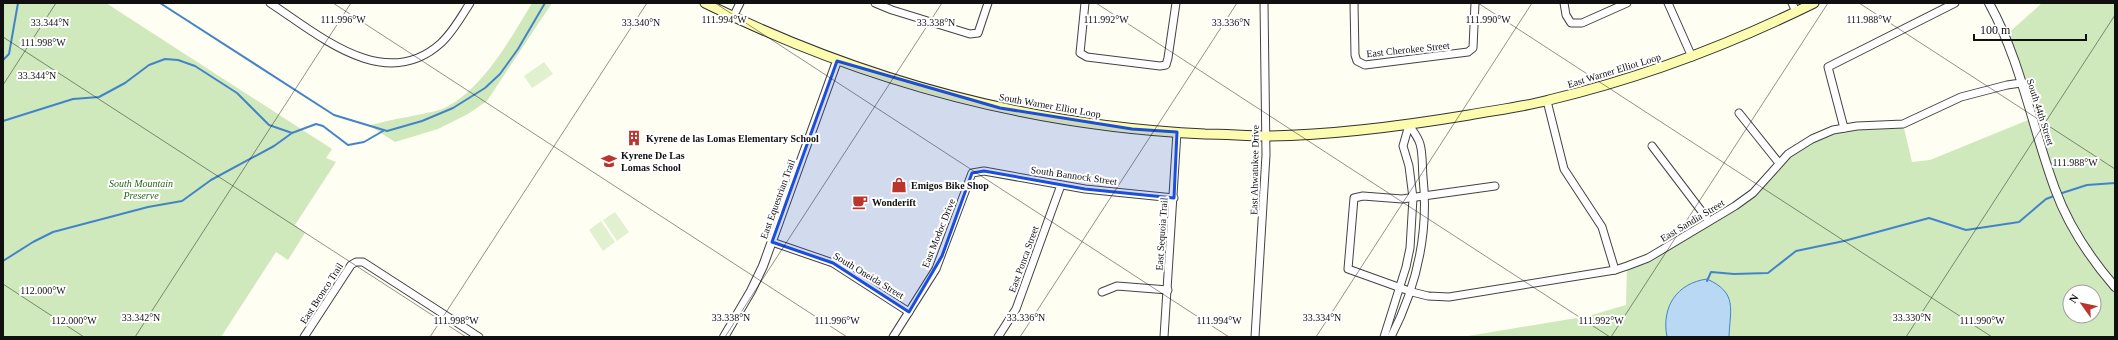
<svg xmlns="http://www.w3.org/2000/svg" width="2118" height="340" viewBox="0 0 2118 340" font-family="'Times New Roman',serif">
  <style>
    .green { fill: #cfe9bd; fill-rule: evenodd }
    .pitch { fill: #e1f0cf }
    .water { fill: #b9d8f4; stroke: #4384c9 }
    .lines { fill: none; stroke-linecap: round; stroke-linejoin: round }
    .stream { stroke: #4384c9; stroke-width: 2 }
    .minor-casing { stroke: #434343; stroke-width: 9 }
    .tertiary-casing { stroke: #434343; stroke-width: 10 }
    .secondary-casing { stroke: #323232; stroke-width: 11 }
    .minor { stroke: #fff; stroke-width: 7 }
    .tertiary { stroke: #fff; stroke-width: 8 }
    .secondary { stroke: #fcfcb1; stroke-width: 9 }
    .marked { fill: #1d4ed8; fill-opacity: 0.2; stroke: #1d4ed8; stroke-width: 3; stroke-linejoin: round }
    .ticks { fill: none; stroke: #101010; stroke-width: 1; stroke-opacity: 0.45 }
    .labels { text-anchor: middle; stroke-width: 4; stroke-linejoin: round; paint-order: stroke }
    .street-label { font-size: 10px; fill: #101010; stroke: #fff }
    .poi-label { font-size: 10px; font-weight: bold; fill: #101010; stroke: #fff; text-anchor: start }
    .park-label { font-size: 10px; font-style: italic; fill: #286621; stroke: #fff }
    .ticks-label { font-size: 10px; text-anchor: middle; fill: #101010; stroke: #fff; stroke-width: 4; stroke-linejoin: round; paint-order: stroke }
  </style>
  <rect width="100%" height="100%" fill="#fffef3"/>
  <g class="green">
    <path d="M 3,3 L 106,3 L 332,149 L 326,158 L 336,162 L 295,225 L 305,233 L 288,260 L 276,252 L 221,337 L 3,337 Z"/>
    <path d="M 532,3 L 552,3 L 487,101 L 468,114 L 438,129 L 395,142 L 370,126 C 375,122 427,114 439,110 C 479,96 511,38 532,3 Z"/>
    <path d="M 2042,3 L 2115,3 L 2115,337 L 1462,337 L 1588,316 L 1626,305 L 1627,266 L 1735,206 L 1779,163 L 1833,130 L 1903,124 L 1912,162 L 1930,160 L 2033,118 L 2005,36 ZM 2070,292 L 2094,292 L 2094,316 L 2070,316 Z"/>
  </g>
  <g class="pitch">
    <path d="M 544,62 L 553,74 L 532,88 L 524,76 Z"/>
    <path d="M 615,212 L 629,232 L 617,241 L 603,220 Z"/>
    <path d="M 601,221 L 615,242 L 603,251 L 589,230 Z"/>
  </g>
  <path class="water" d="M 1707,279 C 1738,293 1730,309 1729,337 L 1667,337 C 1661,307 1677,283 1707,279 Z"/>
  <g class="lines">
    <g class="stream">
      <path d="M 160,3 L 334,115 L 387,131 L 422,121 L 453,108 L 485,88 L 500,74 L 518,49 L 545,3"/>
      <path d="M 3,60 L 9,54 L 18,3"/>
      <path d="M 3,121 L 73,99 L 99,97 L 125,83 L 149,65 L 165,59 L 178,60 L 195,66 L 237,93 L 269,125 L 292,133 L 316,124 L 323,126 L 348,145 L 364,142 L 383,131"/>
      <path d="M 2059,194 L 2087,185 L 2115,183"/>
      <path d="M 3,261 L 33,242 L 53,232 L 148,207 L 182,201 L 211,180 L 274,146 L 292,133"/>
      <path d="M 1707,281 L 1711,272 L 1734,274 L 1768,273 L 1796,251 L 1844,241 L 1929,218 L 1966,230 L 2019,222 L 2046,199 L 2054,196"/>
    </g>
    <defs>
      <g id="minor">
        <path d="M 270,3 C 319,35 385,94 441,43 C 453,32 461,17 470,3"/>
        <path d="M 875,3 L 892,10 L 970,34 L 978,33 L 988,3"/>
        <path d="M 1085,3 L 1080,53 L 1087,57 L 1160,66 L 1166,65 L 1168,58 L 1176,3"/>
        <path d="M 1354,3 L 1355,55 L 1357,61 L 1365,65 L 1468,52 L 1473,48 L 1475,3"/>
        <path d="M 1564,3 L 1566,15 L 1571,23 L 1582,23 L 1627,3"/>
        <path d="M 1668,3 L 1692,57"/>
        <path d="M 1792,3 L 1796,12"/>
        <path d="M 733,17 L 740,3"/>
        <path d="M 1547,101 L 1564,169 L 1602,227 L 1615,270"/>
        <path d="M 1739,113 L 1779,163"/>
        <path d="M 1844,128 L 1828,67 L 1955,3"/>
        <path d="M 1652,146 L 1709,221"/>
        <path d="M 1495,186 L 1402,199 L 1363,196 L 1354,198 L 1348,269 L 1412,292 L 1428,296 L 1449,297 L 1615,270 L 1627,266 L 1648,258 L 1735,206 L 1753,193 L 1788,154 L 1812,139 L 1833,130 L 1857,126 L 1903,124 L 1961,97 L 2007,85 L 2021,83"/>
        <path d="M 772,242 L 833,263 L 909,312"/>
        <path d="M 1102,292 L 1117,286 L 1168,290"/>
        <path d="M 304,337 L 351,265 L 356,262 L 363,262 L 479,337"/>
        <path d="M 893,337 L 936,269 L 972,173 L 984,171 L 1085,189 L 1174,198"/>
        <path d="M 998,337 L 1016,309 L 1061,185"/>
        <path d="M 1164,337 L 1177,132"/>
        <path d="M 1255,337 L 1266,155 L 1264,3"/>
        <path d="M 1384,337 L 1406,267 L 1410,248 L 1413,198 L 1409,166 L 1403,146 L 1409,125"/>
        <path d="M 1391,337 C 1417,286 1429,234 1423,177 C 1422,167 1423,154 1420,144 C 1418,137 1413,131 1409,125"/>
      </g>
      <g id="tertiary">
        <path d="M 1989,3 C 2021,61 2032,127 2055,189 C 2068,225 2090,258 2115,287"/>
        <path d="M 724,337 L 751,291 L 763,266 L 837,61"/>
      </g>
      <path id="secondary" d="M 705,3 C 863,81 1028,126 1205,134 C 1226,134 1247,136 1268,136 C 1336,135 1403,126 1469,115 C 1496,110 1523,107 1549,100 C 1641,78 1729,45 1814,3"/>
    </defs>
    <use href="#minor" class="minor-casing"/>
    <use href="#tertiary" class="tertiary-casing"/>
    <use href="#secondary" class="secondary-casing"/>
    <use href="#minor" class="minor"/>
    <use href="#tertiary" class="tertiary"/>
    <use href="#secondary" class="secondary"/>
  </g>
  <path class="marked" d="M 837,61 L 1000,108 L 1132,129 L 1177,132 L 1174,198 L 1085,189 L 984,171 L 972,173 L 942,256 L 909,312 L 833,263 L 772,242 Z"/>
  <path class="ticks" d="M 333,3 L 847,337M 715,3 L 1229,337M 1096,3 L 1610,337M 1478,3 L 1992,337M 1859,3 L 2115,169M 3,37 L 466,337M 3,85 L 56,3M 3,284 L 84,337M 135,337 L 351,3M 430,337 L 647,3M 725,337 L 942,3M 1020,337 L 1237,3M 1316,337 L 1532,3M 1611,337 L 1828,3M 1906,337 L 2115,15"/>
  <defs>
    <symbol id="building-bare" viewBox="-9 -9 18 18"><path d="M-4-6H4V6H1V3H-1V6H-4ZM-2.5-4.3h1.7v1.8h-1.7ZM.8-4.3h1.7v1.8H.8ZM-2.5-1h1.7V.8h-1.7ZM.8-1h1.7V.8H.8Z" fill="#bc352c" stroke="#fff" stroke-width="2.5" paint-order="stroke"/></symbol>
    <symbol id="school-bare" viewBox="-9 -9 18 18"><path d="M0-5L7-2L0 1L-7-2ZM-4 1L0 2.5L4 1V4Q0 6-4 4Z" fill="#bc352c" stroke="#fff" stroke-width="2.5" paint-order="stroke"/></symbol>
    <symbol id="shop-bare" viewBox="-9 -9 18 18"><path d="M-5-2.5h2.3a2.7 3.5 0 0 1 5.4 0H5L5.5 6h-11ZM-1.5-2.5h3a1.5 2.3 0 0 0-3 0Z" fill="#bc352c" stroke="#fff" stroke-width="2.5" paint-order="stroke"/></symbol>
    <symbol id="cafe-bare" viewBox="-9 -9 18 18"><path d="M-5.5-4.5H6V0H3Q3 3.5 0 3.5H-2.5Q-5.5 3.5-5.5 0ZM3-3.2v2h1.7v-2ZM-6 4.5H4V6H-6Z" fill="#bc352c" stroke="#fff" stroke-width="2.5" paint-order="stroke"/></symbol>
  </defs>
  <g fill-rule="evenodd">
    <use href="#building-bare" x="623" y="127" width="22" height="22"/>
    <use href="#school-bare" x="598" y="150" width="22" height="22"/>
    <use href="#shop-bare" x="888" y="174" width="22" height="22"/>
    <use href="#cafe-bare" x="849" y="191" width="22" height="22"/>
  </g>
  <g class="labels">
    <g class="street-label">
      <text transform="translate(1408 49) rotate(-6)" y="4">East Cherokee Street</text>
      <text transform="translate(1614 70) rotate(-17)" y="4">East Warner Elliot Loop</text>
      <text transform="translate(1050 105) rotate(10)" y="4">South Warner Elliot Loop</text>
      <text transform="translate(2041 112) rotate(72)" y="4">South 44th Street</text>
      <text transform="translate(1254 170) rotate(-89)" y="4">East Ahwatukee Drive</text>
      <text transform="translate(1074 175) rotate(8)" y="4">South Bannock Street</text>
      <text transform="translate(777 199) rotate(-70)" y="4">East Equestrian Trail</text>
      <text transform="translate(1692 220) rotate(-31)" y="4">East Sandia Street</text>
      <text transform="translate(938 233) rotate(-68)" y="4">East Modoc Drive</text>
      <text transform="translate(1161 234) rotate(-86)" y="4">East Sequoia Trail</text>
      <text transform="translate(1023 259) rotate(-70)" y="4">East Ponca Street</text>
      <text transform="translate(869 275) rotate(31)" y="4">South Oneida Street</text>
      <text transform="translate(321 293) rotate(-57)" y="4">East Bronco Trail</text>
    </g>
    <g class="poi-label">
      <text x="646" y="142">Kyrene de las Lomas Elementary School</text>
      <text x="621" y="159">Kyrene De Las<tspan x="621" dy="12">Lomas School</tspan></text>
      <text x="911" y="189">Emigos Bike Shop</text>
      <text x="872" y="206">Wonderift</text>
    </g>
    <g class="park-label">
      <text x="141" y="187">South Mountain<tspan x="141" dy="12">Preserve</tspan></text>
    </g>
  </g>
  <g class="ticks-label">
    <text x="343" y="23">111.996°W</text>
    <text x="724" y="23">111.994°W</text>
    <text x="1106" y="23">111.992°W</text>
    <text x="1488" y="23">111.990°W</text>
    <text x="1869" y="23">111.988°W</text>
    <text x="50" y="26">33.344°N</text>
    <text x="641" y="26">33.340°N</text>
    <text x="936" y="26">33.338°N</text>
    <text x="1231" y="26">33.336°N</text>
    <text x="43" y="46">111.998°W</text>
    <text x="37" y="79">33.344°N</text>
    <text x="2075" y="166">111.988°W</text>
    <text x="43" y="294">112.000°W</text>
    <text x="141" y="321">33.342°N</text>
    <text x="731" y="321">33.338°N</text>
    <text x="1026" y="321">33.336°N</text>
    <text x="1322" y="321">33.334°N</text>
    <text x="1912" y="321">33.330°N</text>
    <text x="456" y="324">111.998°W</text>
    <text x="1601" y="324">111.992°W</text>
    <text x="74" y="324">112.000°W</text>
    <text x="837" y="324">111.996°W</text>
    <text x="1219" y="324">111.994°W</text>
    <text x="1982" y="324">111.990°W</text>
  </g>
  <rect width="2118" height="340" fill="none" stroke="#101010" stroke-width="8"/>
  <g transform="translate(2082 304) rotate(303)"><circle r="19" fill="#ffffff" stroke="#9f9f9f"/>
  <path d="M0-3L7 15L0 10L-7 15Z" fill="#bc352c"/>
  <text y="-6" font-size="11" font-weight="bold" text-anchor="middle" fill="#101010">N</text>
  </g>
  <path d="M1974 34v6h112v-6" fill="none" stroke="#101010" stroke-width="2"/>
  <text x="1980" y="34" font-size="12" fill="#101010" stroke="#ffffff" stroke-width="3" paint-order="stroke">100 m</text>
</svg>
